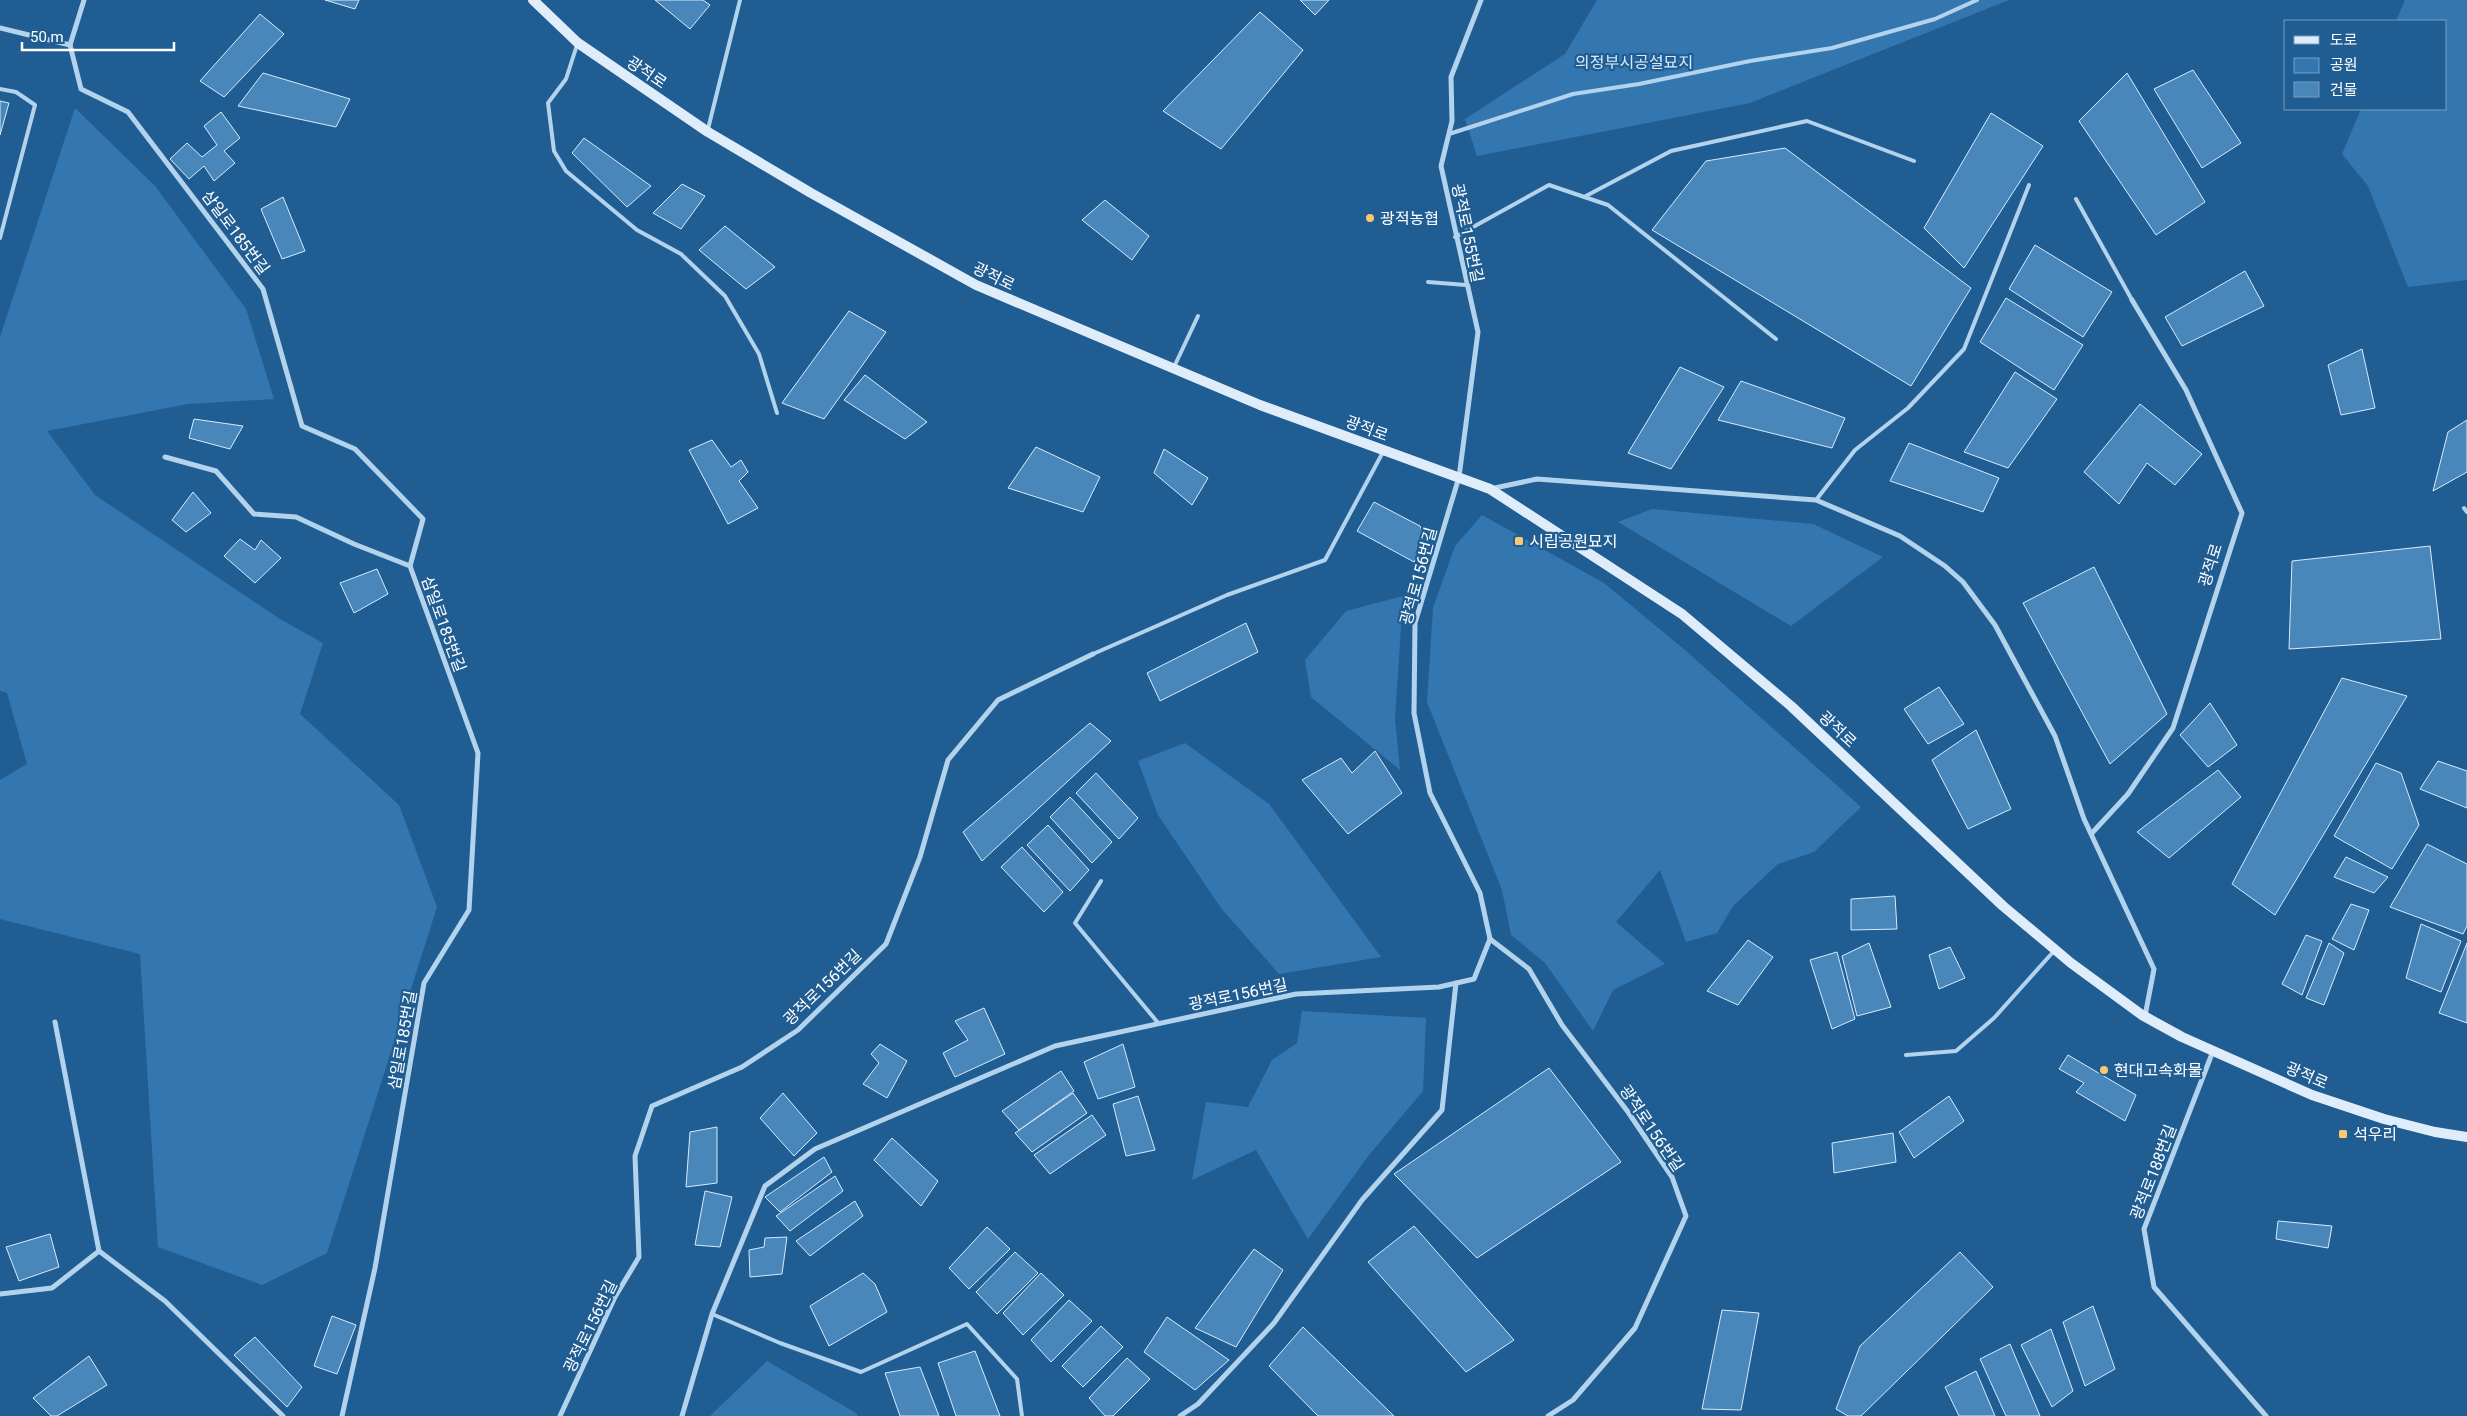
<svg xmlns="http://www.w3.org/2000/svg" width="2467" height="1416" viewBox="0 0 2467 1416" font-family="Roboto,'Noto Sans KR',sans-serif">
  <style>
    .green { fill: #3477b0 }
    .building { fill: #4986b9; stroke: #d8ebfa }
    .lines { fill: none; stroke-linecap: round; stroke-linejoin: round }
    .service { stroke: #b3d3ed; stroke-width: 4 }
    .minor { stroke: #b3d3ed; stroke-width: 5 }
    .secondary { stroke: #dfedfa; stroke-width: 10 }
    .poi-dot { fill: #fac774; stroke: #205d93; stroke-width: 2 }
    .labels { text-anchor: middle; stroke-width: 4.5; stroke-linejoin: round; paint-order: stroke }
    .park-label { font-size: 16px; fill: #d8ebfa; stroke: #205d93 }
    .street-label { font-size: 16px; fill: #fff; stroke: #205d93 }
    .poi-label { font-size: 16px; fill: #fff; stroke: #205d93; text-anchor: start }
  </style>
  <rect width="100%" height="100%" fill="#205d93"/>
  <g class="green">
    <path d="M 1597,0 L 2009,0 L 1750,103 L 1477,156 L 1465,119 L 1565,54 Z"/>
    <path d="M 2405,0 L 2467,0 L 2467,280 L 2408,287 L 2368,186 L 2342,154 L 2361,109 L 2446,109 L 2446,21 L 2396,21 Z"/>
    <path d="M 75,108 L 155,186 L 246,309 L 274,399 L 188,404 L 47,431 L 95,495 L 280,619 L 323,643 L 300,714 L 399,805 L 437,907 L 327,1253 L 262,1285 L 158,1247 L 140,954 L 0,919 L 0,780 L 27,764 L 7,693 L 0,691 L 0,337 Z"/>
    <path d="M 1652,509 L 1813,524 L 1883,557 L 1791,626 L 1618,522 Z"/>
    <path d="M 1482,515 L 1604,583 L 1685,650 L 1861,807 L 1814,852 L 1778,864 L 1733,906 L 1717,933 L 1686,942 L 1660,870 L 1616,922 L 1665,964 L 1613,990 L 1593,1031 L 1545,963 L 1511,935 L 1502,890 L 1427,702 L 1433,608 L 1455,546 Z"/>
    <path d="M 1403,596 L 1395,718 L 1400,770 L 1311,697 L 1305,660 L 1346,611 Z"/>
    <path d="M 1185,743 L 1269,804 L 1381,957 L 1279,974 L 1221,908 L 1158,815 L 1138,761 Z"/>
    <path d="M 1302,1011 L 1426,1018 L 1423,1091 L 1369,1155 L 1308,1239 L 1256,1150 L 1192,1180 L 1206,1102 L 1248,1107 L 1272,1060 L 1297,1043 Z"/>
    <path d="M 767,1361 L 856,1413 L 858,1416 L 710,1416 Z"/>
  </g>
  <g class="building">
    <path d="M 325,0 L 359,0 L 355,9 Z"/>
    <path d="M 655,0 L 703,0 L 710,5 L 690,29 Z"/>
    <path d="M 1300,0 L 1329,0 L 1315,15 Z"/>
    <path d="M 1260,12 L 1303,50 L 1221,149 L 1163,111 Z"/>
    <path d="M 260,14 L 284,34 L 224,97 L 200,81 Z"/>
    <path d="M 2193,70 L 2241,143 L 2202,168 L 2154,89 Z"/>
    <path d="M 263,73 L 350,99 L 336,127 L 238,106 Z"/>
    <path d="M 2127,73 L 2205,202 L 2156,235 L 2079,121 Z"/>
    <path d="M 0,101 L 9,103 L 0,135 Z"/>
    <path d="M 221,112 L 240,138 L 224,151 L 235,163 L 214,181 L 204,166 L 189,179 L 170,159 L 187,143 L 202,157 L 217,145 L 204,126 Z"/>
    <path d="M 1991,113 L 2043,146 L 1964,268 L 1924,228 Z"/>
    <path d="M 584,138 L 651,186 L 627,207 L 572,153 Z"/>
    <path d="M 1785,148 L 1971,288 L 1911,386 L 1652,230 L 1706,161 Z"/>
    <path d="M 682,184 L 705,196 L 681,229 L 653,213 Z"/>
    <path d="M 283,197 L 305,251 L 282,259 L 261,209 Z"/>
    <path d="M 1105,200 L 1149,236 L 1132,260 L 1082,220 Z"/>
    <path d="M 725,226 L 775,267 L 746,289 L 699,250 Z"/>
    <path d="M 2035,245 L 2112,292 L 2083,337 L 2009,289 Z"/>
    <path d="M 2245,271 L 2264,306 L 2182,346 L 2165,317 Z"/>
    <path d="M 2006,298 L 2083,345 L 2054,390 L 1980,342 Z"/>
    <path d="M 849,311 L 886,332 L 824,419 L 782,403 Z"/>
    <path d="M 2362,349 L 2375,408 L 2341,415 L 2328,365 Z"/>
    <path d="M 1680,367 L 1724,387 L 1671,469 L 1628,453 Z"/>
    <path d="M 2015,372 L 2057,399 L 2008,468 L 1964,452 Z"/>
    <path d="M 865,375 L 927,422 L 905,439 L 844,400 Z"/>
    <path d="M 1741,381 L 1845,418 L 1832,448 L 1718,420 Z"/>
    <path d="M 2140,404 L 2202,454 L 2175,485 L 2147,463 L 2119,504 L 2084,472 Z"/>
    <path d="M 194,419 L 243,426 L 230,449 L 189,438 Z"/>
    <path d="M 2467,420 L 2467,472 L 2433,491 L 2448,432 Z"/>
    <path d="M 712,440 L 731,467 L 741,460 L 748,472 L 739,481 L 758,508 L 728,524 L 689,450 Z"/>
    <path d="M 1909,443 L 1999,478 L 1983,512 L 1890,481 Z"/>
    <path d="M 1036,447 L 1100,477 L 1083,512 L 1008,488 Z"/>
    <path d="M 1164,449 L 1208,478 L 1192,505 L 1154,473 Z"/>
    <path d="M 193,492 L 211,513 L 186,532 L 172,520 Z"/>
    <path d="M 1374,502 L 1420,526 L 1427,542 L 1414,562 L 1357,531 Z"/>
    <path d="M 240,539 L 255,550 L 261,540 L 281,558 L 255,583 L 224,556 Z"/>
    <path d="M 2430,546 L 2441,639 L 2289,649 L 2292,561 Z"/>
    <path d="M 2094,567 L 2167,714 L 2110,764 L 2023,603 Z"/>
    <path d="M 377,569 L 388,594 L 354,613 L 340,583 Z"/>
    <path d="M 1246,623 L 1258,652 L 1160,701 L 1147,673 Z"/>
    <path d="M 2342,678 L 2407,696 L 2275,915 L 2232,884 Z"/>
    <path d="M 1939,687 L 1964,724 L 1928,744 L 1904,709 Z"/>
    <path d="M 2210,703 L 2237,745 L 2208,767 L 2180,735 Z"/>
    <path d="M 1090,723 L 1111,741 L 982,861 L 963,832 Z"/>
    <path d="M 1976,730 L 2011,809 L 1968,829 L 1932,760 Z"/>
    <path d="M 1375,751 L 1402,793 L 1348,834 L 1302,780 L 1341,758 L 1352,773 Z"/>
    <path d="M 2438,761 L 2467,771 L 2467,808 L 2420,789 Z"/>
    <path d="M 2376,763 L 2401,773 L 2419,825 L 2392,869 L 2334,836 Z"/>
    <path d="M 2218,770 L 2241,797 L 2169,858 L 2137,832 Z"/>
    <path d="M 1096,773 L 1138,818 L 1119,839 L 1076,793 Z"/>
    <path d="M 1070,797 L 1112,842 L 1092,863 L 1050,817 Z"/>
    <path d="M 1048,825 L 1089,870 L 1070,891 L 1027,845 Z"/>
    <path d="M 2427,844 L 2467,864 L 2467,926 L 2463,934 L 2390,907 Z"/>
    <path d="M 1022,847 L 1063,892 L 1044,912 L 1001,867 Z"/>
    <path d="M 2346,857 L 2388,877 L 2374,893 L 2334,877 Z"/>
    <path d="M 1895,896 L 1897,929 L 1851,930 L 1851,899 Z"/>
    <path d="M 2351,904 L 2369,910 L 2354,950 L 2332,939 Z"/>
    <path d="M 2421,924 L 2461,941 L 2441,992 L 2406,978 Z"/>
    <path d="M 2306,935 L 2322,941 L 2302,995 L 2282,984 Z"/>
    <path d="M 1748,940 L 1773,957 L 1738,1005 L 1707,991 Z"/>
    <path d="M 1869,943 L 1891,1007 L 1857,1016 L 1842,956 Z"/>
    <path d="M 2329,943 L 2344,953 L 2324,1005 L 2306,998 Z"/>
    <path d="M 2467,943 L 2467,1023 L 2439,1013 Z"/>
    <path d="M 1950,947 L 1965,978 L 1939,989 L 1929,955 Z"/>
    <path d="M 1837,952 L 1855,1019 L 1832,1029 L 1810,960 Z"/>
    <path d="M 984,1008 L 1005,1054 L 955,1077 L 943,1053 L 968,1040 L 955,1021 Z"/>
    <path d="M 880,1044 L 907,1061 L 887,1098 L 863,1084 L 879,1063 L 871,1054 Z"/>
    <path d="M 1123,1044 L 1135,1087 L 1098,1099 L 1084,1062 Z"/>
    <path d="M 2068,1055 L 2136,1095 L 2125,1121 L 2076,1092 L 2084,1083 L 2059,1069 Z"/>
    <path d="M 1549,1068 L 1621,1162 L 1477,1258 L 1394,1174 Z"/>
    <path d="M 1061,1071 L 1074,1091 L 1019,1130 L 1002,1111 Z"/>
    <path d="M 783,1093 L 817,1133 L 794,1156 L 760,1118 Z"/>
    <path d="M 1073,1093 L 1087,1113 L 1032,1152 L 1015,1133 Z"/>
    <path d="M 1138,1096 L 1155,1150 L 1126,1156 L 1113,1104 Z"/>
    <path d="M 1949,1096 L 1964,1121 L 1914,1158 L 1899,1132 Z"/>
    <path d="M 1092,1115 L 1106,1135 L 1050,1174 L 1034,1155 Z"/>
    <path d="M 717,1127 L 717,1183 L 686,1187 L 690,1132 Z"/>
    <path d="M 1893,1133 L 1896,1162 L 1834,1173 L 1832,1143 Z"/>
    <path d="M 892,1138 L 938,1181 L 921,1206 L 874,1160 Z"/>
    <path d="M 824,1157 L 832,1172 L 780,1212 L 765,1197 Z"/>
    <path d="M 835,1176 L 843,1191 L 790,1231 L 776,1216 Z"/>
    <path d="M 705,1191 L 732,1197 L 720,1247 L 695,1245 Z"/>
    <path d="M 855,1201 L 863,1216 L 810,1256 L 796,1241 Z"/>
    <path d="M 2278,1221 L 2332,1226 L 2328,1248 L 2276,1239 Z"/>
    <path d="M 1414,1226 L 1514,1340 L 1466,1372 L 1368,1262 Z"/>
    <path d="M 987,1227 L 1010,1249 L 969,1289 L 949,1268 Z"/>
    <path d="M 50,1234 L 59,1267 L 19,1281 L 6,1247 Z"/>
    <path d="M 787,1237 L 782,1274 L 750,1277 L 749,1250 L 764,1247 L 765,1238 Z"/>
    <path d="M 1254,1249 L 1283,1270 L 1236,1347 L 1195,1328 Z"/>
    <path d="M 1015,1252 L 1038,1273 L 997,1314 L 976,1292 Z"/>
    <path d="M 1960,1252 L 1993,1287 L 1861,1416 L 1848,1416 L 1836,1409 L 1860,1346 Z"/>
    <path d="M 863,1273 L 875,1284 L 887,1312 L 829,1346 L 810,1306 Z"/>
    <path d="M 1041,1273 L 1064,1295 L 1023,1335 L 1003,1313 Z"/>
    <path d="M 1069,1300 L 1092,1321 L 1051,1362 L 1031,1340 Z"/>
    <path d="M 2093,1306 L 2115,1369 L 2085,1386 L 2063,1322 Z"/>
    <path d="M 1722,1310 L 1759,1313 L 1741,1410 L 1702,1409 Z"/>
    <path d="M 332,1316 L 356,1325 L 337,1374 L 314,1366 Z"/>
    <path d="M 1167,1317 L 1229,1360 L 1195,1390 L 1144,1352 Z"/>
    <path d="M 1101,1326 L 1123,1347 L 1083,1387 L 1062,1366 Z"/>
    <path d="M 1303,1327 L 1394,1416 L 1318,1416 L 1269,1366 Z"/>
    <path d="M 2051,1329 L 2073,1391 L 2052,1407 L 2021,1345 Z"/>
    <path d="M 255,1337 L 302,1387 L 287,1407 L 234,1355 Z"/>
    <path d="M 2010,1344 L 2040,1416 L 2006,1416 L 1980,1359 Z"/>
    <path d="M 975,1351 L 1000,1416 L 956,1416 L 938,1363 Z"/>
    <path d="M 89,1356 L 107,1385 L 57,1416 L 51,1416 L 33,1398 Z"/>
    <path d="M 1127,1358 L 1150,1379 L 1113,1416 L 1105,1416 L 1089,1398 Z"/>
    <path d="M 920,1367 L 939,1416 L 900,1416 L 885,1373 Z"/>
    <path d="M 1976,1371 L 1995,1416 L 1959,1416 L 1945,1387 Z"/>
  </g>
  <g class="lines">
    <g class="service">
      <path d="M 577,45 L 566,79 L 548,103 L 554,151 L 566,171 L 637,230 L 681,254 L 725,296 L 759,354 L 777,413"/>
      <path d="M 0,89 L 16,92 L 35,105 L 0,238"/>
      <path d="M 708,129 L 740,0"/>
      <path d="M 1449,134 L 1573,94 L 1639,84 L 1750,61 L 1832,48 L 1935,19 L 1977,0"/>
      <path d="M 1584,197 L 1671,151 L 1807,121 L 1914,161"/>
      <path d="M 2076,199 L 2132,300"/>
      <path d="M 1455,237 L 1549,185 L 1608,205 L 1776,339"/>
      <path d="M 1428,282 L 1466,285"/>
      <path d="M 1174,367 L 1198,316"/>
      <path d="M 1816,500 L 1855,450 L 1908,408 L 1964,349 L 2029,185"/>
      <path d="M 2464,508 L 2467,512"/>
      <path d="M 1093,654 L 1227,595 L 1325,560 L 1383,452"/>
      <path d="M 1101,881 L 1075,923 L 1159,1024"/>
      <path d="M 1906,1055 L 1956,1051 L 1994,1018 L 2054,951"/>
      <path d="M 712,1314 L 780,1343 L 861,1372 L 967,1324 L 1017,1379 L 1022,1416"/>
    </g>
    <g class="minor">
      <path d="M 0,28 L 70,45"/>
      <path d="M 70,45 L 81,89 L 128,112 L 263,289 L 302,426 L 355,449 L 423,519 L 410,566 L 478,753 L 469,910 L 424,983 L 375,1268 L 342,1416"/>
      <path d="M 70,45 L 84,0"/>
      <path d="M 165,457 L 216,471 L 254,514 L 296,517 L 354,544 L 410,566"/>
      <path d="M 1490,489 L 1537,479 L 1816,500 L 1900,536 L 1945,566 L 1963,582 L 1995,625 L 2055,736 L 2084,819 L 2154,969 L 2145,1016"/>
      <path d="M 2092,833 L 2128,794 L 2173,728 L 2242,513 L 2186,390 L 2132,300"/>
      <path d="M 1490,939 L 1529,969 L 1562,1025 L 1628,1112 L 1672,1177 L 1686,1216 L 1635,1328 L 1573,1400 L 1548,1416"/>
      <path d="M 55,1022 L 99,1251 L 165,1301 L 283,1416"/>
      <path d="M 2213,1051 L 2144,1229 L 2154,1287 L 2266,1416"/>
      <path d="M 0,1294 L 52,1288 L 99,1251"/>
      <path d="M 560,1416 L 615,1297 L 639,1257 L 635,1156 L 652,1106 L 742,1067 L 798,1030 L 886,944 L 920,857 L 948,760 L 998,700 L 1093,654"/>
      <path d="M 682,1416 L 712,1314 L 765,1186 L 815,1149 L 1055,1046 L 1296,994 L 1439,987 L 1474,979 L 1490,939 L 1480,893 L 1430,793 L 1414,713 L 1415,623 L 1459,477 L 1478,332 L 1441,166 L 1452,121 L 1451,77 L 1481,0"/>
      <path d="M 1180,1416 L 1198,1404 L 1274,1323 L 1362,1200 L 1442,1110 L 1456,983"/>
    </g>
    <path class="secondary" d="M 533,0 L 578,43 L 708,132 L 811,193 L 976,285 L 1260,405 L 1490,489 L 1682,614 L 1791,706 L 2003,906 L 2071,963 L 2142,1015 L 2182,1037 L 2312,1095 L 2384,1119 L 2435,1132 L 2467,1137"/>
  </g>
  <g class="poi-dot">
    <circle cx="1370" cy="218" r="5"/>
    <rect x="1514" y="536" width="10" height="10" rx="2.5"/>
    <circle cx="2104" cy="1070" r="5"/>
    <rect x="2338" y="1129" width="10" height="10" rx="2.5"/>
  </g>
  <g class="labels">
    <g class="park-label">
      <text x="1634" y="68">의정부시공설묘지</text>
    </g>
    <g class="street-label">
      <text transform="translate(647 72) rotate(34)" y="6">광적로</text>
      <text transform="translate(236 232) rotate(53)" y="6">삼일로185번길</text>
      <text transform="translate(1468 233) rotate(78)" y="6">광적로155번길</text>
      <text transform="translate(994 276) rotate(26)" y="6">광적로</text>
      <text transform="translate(1367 428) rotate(20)" y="6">광적로</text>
      <text transform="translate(2210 565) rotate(-73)" y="6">광적로</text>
      <text transform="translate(1418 576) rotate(-75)" y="6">광적로156번길</text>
      <text transform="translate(444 624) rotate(70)" y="6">삼일로185번길</text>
      <text transform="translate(1838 729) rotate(43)" y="6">광적로</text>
      <text transform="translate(822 987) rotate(-44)" y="6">광적로156번길</text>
      <text transform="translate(1238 994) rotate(-12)" y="6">광적로156번길</text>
      <text transform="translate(402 1040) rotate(-80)" y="6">삼일로185번길</text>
      <text transform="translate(2307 1075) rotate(23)" y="6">광적로</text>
      <text transform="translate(1652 1128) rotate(56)" y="6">광적로156번길</text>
      <text transform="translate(2153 1172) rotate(-69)" y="6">광적로188번길</text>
      <text transform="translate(590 1326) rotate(-64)" y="6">광적로156번길</text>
    </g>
    <g class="poi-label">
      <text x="1380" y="224">광적농협</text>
      <text x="1529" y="547">시립공원묘지</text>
      <text x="2114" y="1076">현대고속화물</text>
      <text x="2353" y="1140">석우리</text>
    </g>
  </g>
  <rect x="2284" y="20" width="162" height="90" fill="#205d93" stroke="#799ebe"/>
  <rect x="2294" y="36" width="25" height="8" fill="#dfedfa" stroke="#799ebe"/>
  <text x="2330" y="45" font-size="15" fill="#ffffff">도로</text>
  <rect x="2294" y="58" width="25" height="15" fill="#3477b0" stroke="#799ebe"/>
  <text x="2330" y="70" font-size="15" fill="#ffffff">공원</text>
  <rect x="2294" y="82" width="25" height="15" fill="#4986b9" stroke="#799ebe"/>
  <text x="2330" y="95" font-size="15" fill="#ffffff">건물</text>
  <path d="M22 42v8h152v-8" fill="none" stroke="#ffffff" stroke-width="2.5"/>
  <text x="30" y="42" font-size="15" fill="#ffffff" stroke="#205d93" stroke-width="4" paint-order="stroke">50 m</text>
</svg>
